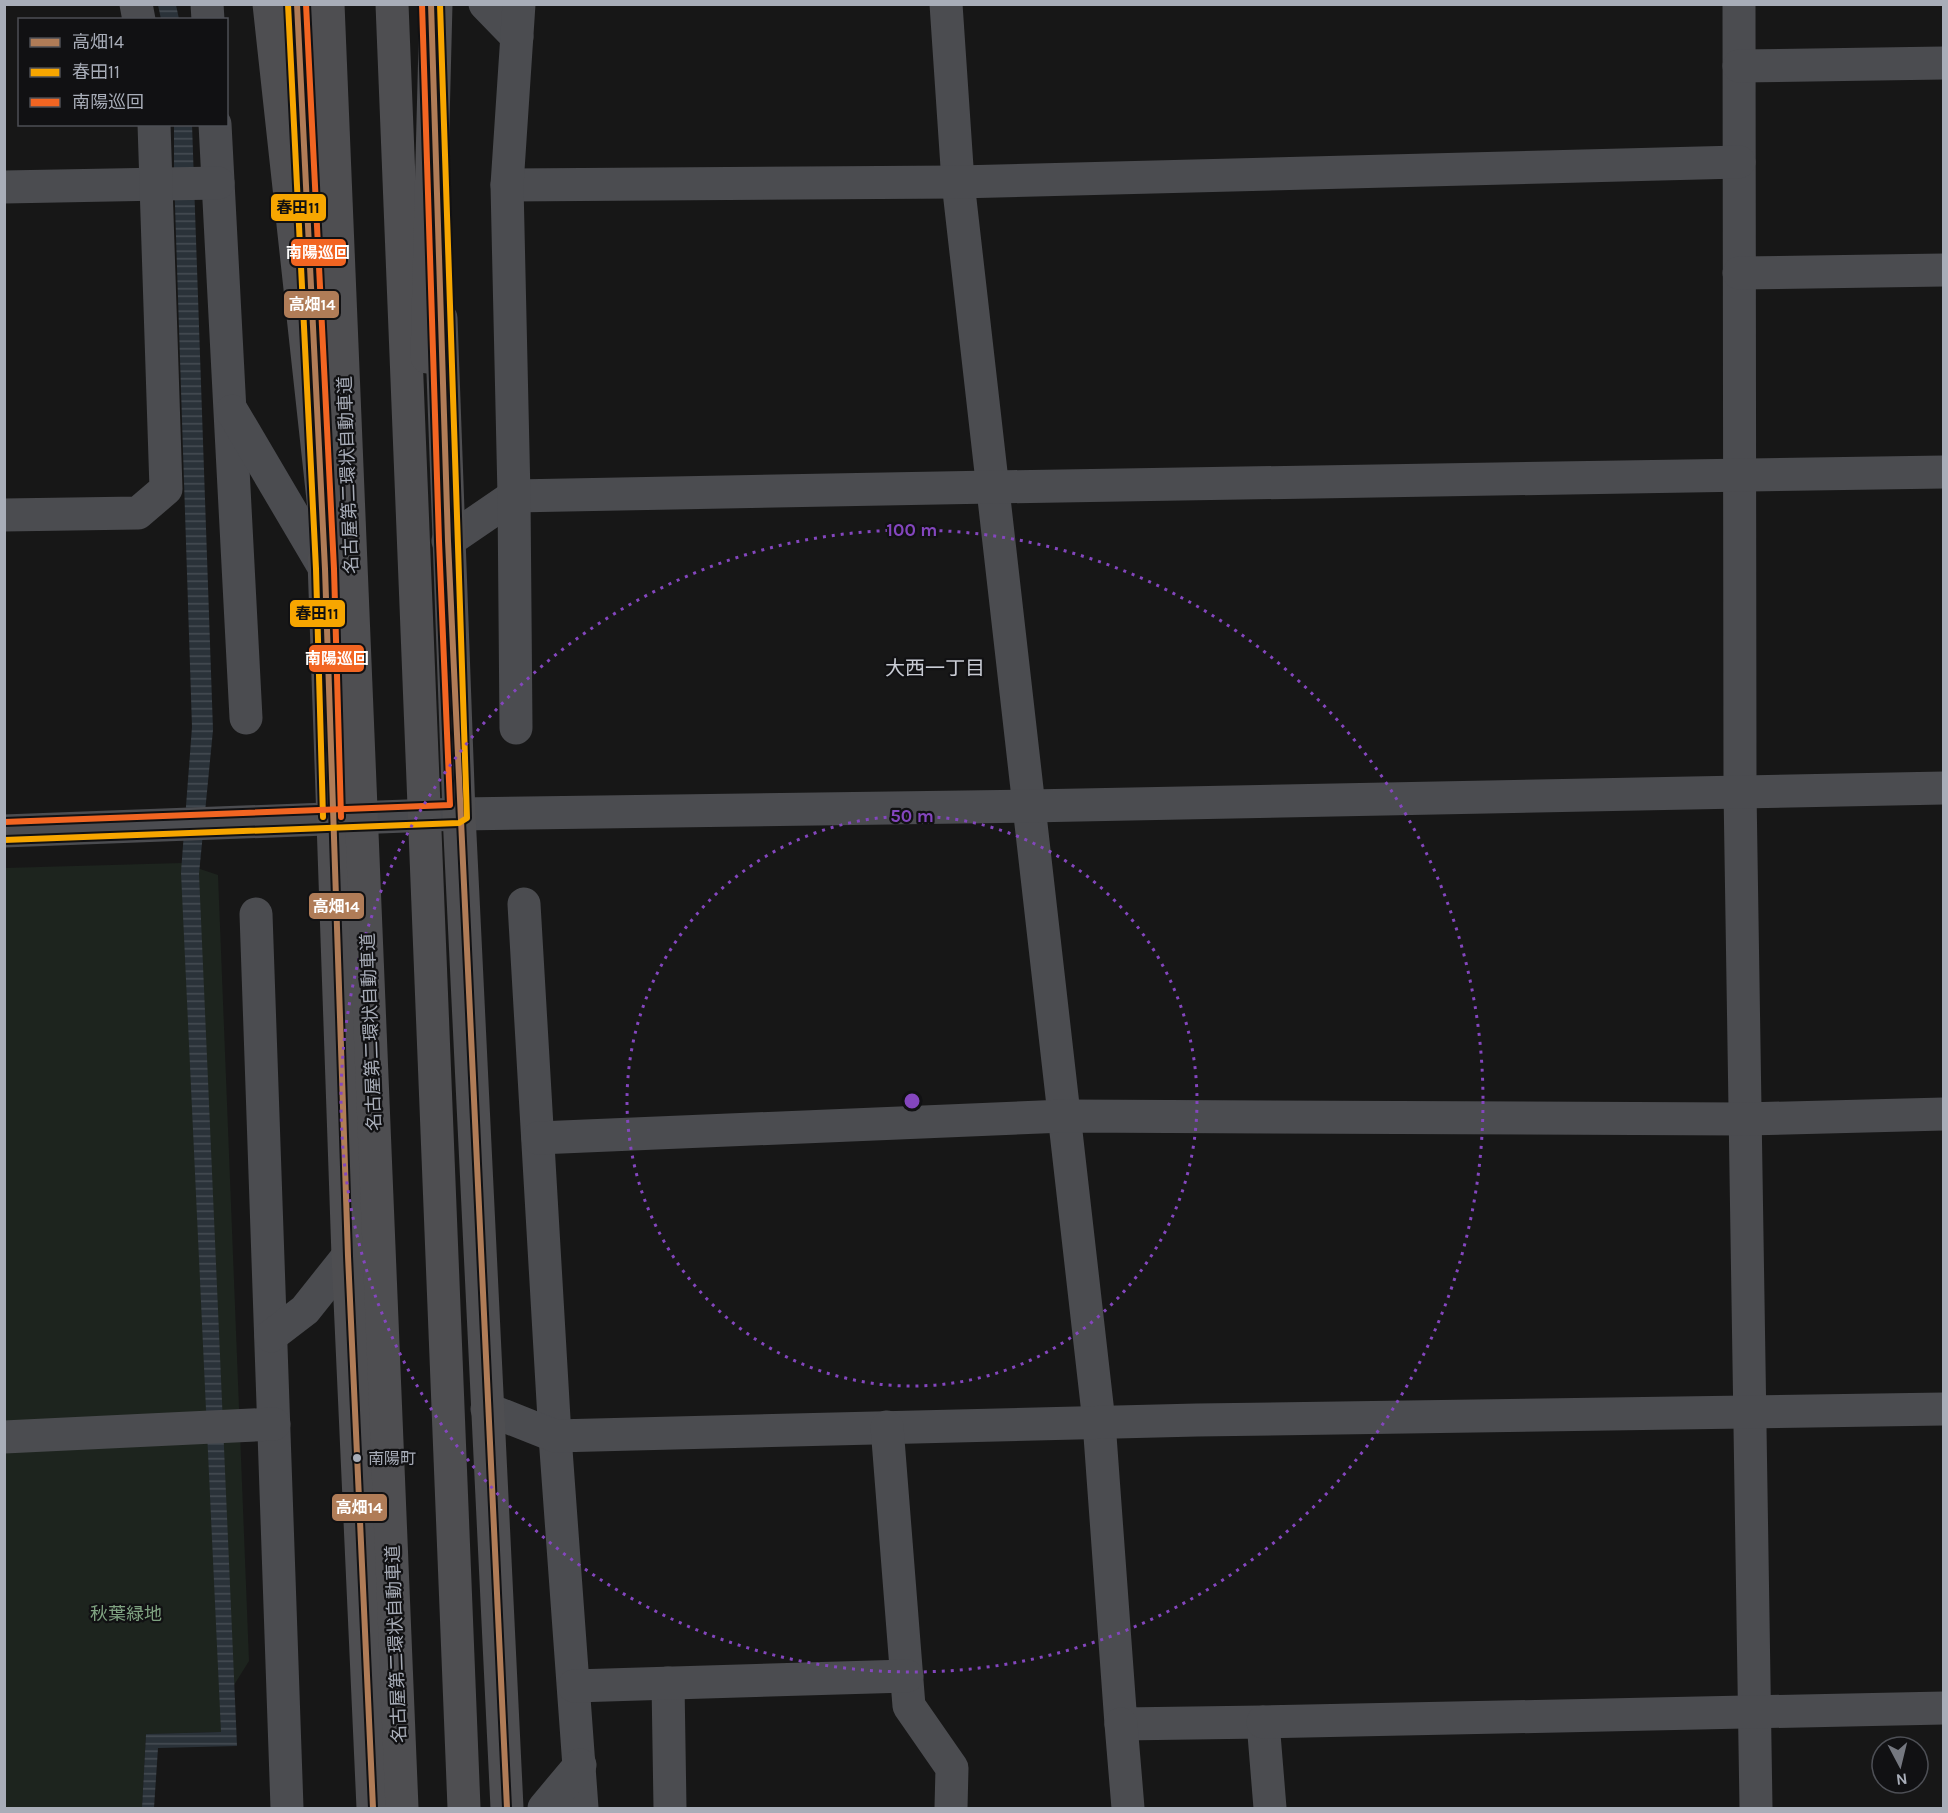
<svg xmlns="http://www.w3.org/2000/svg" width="1948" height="1813" viewBox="0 0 1948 1813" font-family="Karla,'Noto Sans JP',sans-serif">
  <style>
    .green { fill: #1d241e }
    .water { fill: url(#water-rules) }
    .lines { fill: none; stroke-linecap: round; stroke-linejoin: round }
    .minor { stroke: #4b4c50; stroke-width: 33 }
    .highway { stroke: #4e4e51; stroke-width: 33 }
    .highway-bridge { stroke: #4e4e51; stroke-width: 33 }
    .bus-1-casing { stroke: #111113; stroke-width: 10 }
    .bus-2-casing { stroke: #111113; stroke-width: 10 }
    .bus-3-casing { stroke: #111113; stroke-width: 10 }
    .bus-1 { stroke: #b07c57; stroke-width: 6 }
    .bus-2 { stroke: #f7a600; stroke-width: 6 }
    .bus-3 { stroke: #f26522; stroke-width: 6 }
    .ring { fill: none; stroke: #8446be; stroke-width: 3; stroke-dasharray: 3 6 }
    .bus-dot { fill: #a8adb8; stroke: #111113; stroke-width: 2 }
    .labels { text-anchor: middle; stroke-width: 4.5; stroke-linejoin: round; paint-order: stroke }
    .bus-label { font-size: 16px; fill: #a8adb8; stroke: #111113; text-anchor: start }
    .street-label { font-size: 18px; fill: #a8adb8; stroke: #111113 }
    .park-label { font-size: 18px; fill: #7fa381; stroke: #111113 }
    .neighbourhood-label { font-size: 20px; fill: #c9ccd4; stroke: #111113 }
    .centre { fill: #8446be; stroke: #111113; stroke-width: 3 }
    .ring-label { font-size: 18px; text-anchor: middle; font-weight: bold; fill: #8446be; stroke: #111113; stroke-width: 4.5; stroke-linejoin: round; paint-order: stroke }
    .line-badge { stroke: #111113; stroke-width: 2 }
    .badge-label { font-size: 16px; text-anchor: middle; font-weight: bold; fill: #fff }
    .pale-badge-label { font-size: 16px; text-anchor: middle; font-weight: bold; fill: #111 }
  </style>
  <defs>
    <pattern id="water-rules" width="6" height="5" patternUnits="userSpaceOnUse" patternTransform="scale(1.5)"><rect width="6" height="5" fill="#2a3239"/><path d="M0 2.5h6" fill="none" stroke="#464d54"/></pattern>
  </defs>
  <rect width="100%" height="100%" fill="#171717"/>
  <path class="green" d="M 182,863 L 218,875 L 249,1661 L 234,1685 L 221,1732 L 146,1734 L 142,1808 L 5,1808 L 4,868 Z"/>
  <g class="water">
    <path d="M 158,5 L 176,5 L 179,19 L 161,19 Z"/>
    <path d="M 192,124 L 213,730 L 199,874 L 237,1746 L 158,1748 L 154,1808 L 142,1808 L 146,1734 L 221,1732 L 181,872 L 192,727 L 174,175 L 174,125 Z"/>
  </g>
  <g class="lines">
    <g class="minor">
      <path d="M 136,4 L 139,20"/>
      <path d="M 207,4 L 208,20"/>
      <path d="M 485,4 L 517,37"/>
      <path d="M 946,4 L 958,182 L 1099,1422 L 1121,1724 L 1263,1722 L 1270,1808"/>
      <path d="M 1739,4 L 1740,791 L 1756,1808"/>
      <path d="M 1739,66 L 1944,63"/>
      <path d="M 215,124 L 246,718"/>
      <path d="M 507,185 L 958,182 L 1739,162"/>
      <path d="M 4,187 L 218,183"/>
      <path d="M 1739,273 L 1944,270"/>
      <path d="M 232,411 L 325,569"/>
      <path d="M 4,515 L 138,513 L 166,489 L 154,124"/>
      <path d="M 448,541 L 514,496 L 993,487 L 1944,472"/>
      <path d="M 516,728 L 514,496 L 507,185 L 519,4"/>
      <path d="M 4,831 L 459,814 L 1029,806 L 1944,788"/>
      <path d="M 524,904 L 555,1436 L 582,1808"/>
      <path d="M 256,914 L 287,1808"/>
      <path d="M 538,1138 L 1065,1116 L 1745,1119 L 1944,1114"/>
      <path d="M 271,1336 L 305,1310 L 348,1256"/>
      <path d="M 487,1409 L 555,1436 L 1197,1420 L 1944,1409"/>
      <path d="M 887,1427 L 909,1706 L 952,1768 L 951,1808"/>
      <path d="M 4,1437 L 274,1424"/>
      <path d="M 668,1683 L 670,1808"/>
      <path d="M 574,1686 L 907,1676"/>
      <path d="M 1263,1722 L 1944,1708"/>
      <path d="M 1121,1724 L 1128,1808"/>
      <path d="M 544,1808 L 580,1765"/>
    </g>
    <g class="highway">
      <path d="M 297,4 L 309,245"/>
      <path d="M 441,318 L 459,814 L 507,1808"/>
      <path d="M 324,561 L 348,1256 L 373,1808"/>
    </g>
    <g class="highway-bridge">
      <path d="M 269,4 L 333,591"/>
      <path d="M 328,4 L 402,1808"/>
      <path d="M 392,4 L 464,1808"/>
      <path d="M 427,357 L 436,4"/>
    </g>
    <defs>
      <g id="bus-1">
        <path d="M 297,4 L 325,569 L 348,1256 L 373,1808"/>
        <path d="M 431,4 L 448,541 L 507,1808"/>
      </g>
      <g id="bus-2">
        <path d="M 288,4 L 316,569 L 323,817"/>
        <path d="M 4,840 L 459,823 L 467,818 L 440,4"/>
      </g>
      <g id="bus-3">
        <path d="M 306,4 L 334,569 L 341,817"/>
        <path d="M 4,822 L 450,805 L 439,541 L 422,4"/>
      </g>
    </defs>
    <use href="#bus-1" class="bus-1-casing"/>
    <use href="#bus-2" class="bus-2-casing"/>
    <use href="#bus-3" class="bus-3-casing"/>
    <use href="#bus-1" class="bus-1"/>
    <use href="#bus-2" class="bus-2"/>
    <use href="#bus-3" class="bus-3"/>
  </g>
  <g class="ring">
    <circle cx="912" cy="1101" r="285"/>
    <circle cx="912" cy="1101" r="571"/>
  </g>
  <circle class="bus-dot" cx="357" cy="1458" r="5"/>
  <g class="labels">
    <g class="bus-label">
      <text x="368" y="1464">南陽町</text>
    </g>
    <g class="street-label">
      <text transform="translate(348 475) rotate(-92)" y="6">名古屋第二環状自動車道</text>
      <text transform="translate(371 1032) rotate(-92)" y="6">名古屋第二環状自動車道</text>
      <text transform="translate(396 1644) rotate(-92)" y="6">名古屋第二環状自動車道</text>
    </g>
    <g class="park-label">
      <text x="126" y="1620">秋葉緑地</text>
    </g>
    <g class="neighbourhood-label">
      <text x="935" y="675">大西一丁目</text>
    </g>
  </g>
  <circle cx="912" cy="1101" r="9" class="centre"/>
  <g class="ring-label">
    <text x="912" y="536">100 m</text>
    <text x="912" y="822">50 m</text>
  </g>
  <g class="line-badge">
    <rect x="270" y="193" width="57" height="29" rx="6" fill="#f7a600"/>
    <rect x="290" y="238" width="57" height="29" rx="6" fill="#f26522"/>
    <rect x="283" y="290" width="57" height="29" rx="6" fill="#b07c57"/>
    <rect x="289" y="599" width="57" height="29" rx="6" fill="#f7a600"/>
    <rect x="308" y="644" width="57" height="29" rx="6" fill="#f26522"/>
    <rect x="308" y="892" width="57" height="28" rx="6" fill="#b07c57"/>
    <rect x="331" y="1493" width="57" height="29" rx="6" fill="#b07c57"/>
  </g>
  <g class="badge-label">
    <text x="318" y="258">南陽巡回</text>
    <text x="312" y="310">高畑14</text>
    <text x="337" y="664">南陽巡回</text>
    <text x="336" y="912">高畑14</text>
    <text x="359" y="1513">高畑14</text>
  </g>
  <g class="pale-badge-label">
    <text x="298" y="213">春田11</text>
    <text x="317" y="619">春田11</text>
  </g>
  <rect width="1948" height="1813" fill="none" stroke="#a8adb8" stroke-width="12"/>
  <rect x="18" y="18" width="210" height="108" fill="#111113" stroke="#4d4f55" stroke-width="1.5"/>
  <rect x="30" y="38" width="30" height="9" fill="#b07c57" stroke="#4d4f55" stroke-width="1.5"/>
  <text x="72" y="48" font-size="18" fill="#a8adb8">高畑14</text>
  <rect x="30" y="68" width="30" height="9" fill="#f7a600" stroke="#4d4f55" stroke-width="1.5"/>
  <text x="72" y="78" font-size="18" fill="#a8adb8">春田11</text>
  <rect x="30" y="98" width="30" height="9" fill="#f26522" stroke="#4d4f55" stroke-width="1.5"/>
  <text x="72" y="108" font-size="18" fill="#a8adb8">南陽巡回</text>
  <g transform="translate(1900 1765) rotate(173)"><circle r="28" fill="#111113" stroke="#4d4f55" stroke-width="1.5"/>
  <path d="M0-4.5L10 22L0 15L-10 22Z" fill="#757880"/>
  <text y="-9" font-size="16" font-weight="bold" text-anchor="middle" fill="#a8adb8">N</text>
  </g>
</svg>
